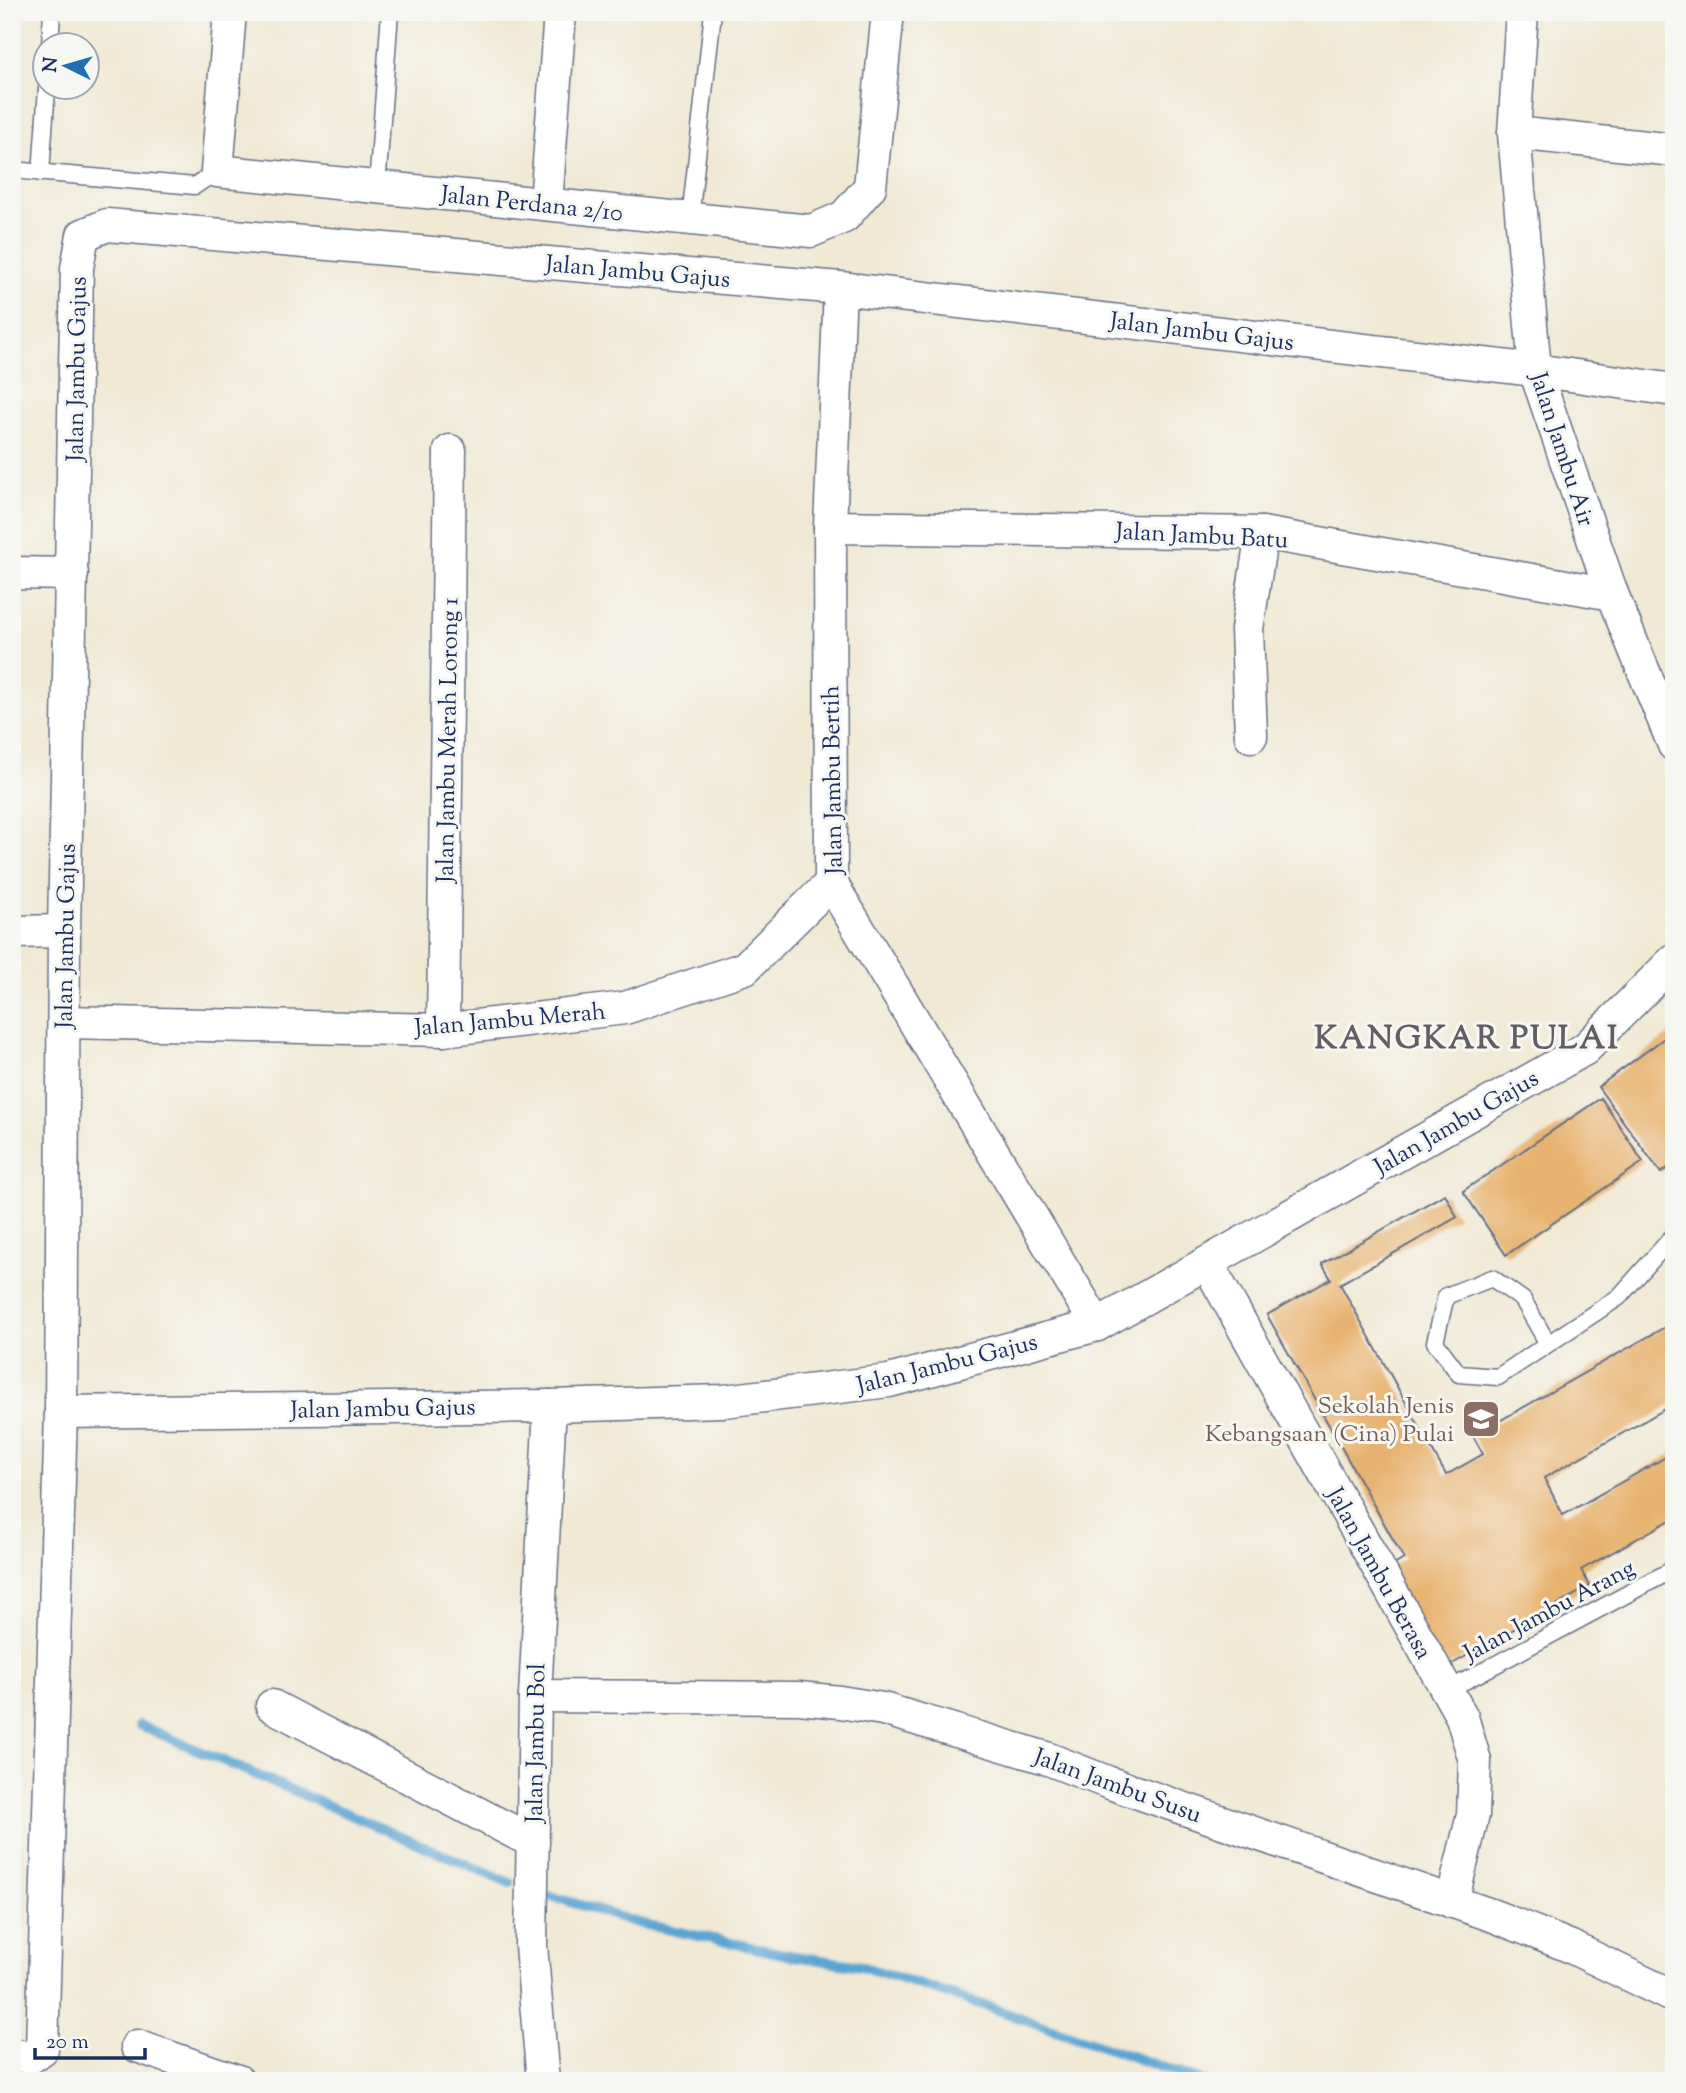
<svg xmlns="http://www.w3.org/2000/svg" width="1686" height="2093" viewBox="0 0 1686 2093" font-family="'Sorts Mill Goudy',serif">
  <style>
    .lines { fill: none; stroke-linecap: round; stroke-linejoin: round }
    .stream { stroke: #5ca5d3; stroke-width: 10 }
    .building { fill: #e8b36f }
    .service-casing { stroke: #667087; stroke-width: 19 }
    .minor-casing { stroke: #667087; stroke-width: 35 }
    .service { stroke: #fff; stroke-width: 16 }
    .minor { stroke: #fff; stroke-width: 32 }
    .labels { text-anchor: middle; stroke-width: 6; stroke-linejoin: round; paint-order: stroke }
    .street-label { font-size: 24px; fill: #1b2f5e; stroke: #f6f6f2 }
    .education-label { font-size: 24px; fill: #785e54; stroke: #f6f6f2; text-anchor: end }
    .district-label { font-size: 32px; font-weight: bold; letter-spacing: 2px; fill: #635d64; stroke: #f6f6f2 }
  </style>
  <rect width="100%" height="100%" fill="#f6f6f2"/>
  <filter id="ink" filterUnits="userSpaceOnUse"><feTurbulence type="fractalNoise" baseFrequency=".0143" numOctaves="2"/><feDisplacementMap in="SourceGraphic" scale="14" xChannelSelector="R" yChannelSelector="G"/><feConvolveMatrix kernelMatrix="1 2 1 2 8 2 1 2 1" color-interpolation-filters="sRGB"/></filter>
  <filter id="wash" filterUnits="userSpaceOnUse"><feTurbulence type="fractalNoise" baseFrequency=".00686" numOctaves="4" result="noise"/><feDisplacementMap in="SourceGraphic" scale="28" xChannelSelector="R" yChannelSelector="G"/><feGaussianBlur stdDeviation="1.57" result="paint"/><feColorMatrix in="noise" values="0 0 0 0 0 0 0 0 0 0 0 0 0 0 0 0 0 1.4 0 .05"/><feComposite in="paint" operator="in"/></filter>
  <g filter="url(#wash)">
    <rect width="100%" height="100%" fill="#f1e9d4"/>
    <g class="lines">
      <g class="stream">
        <path d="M 139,1725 L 510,1883"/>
        <path d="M 551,1896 L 638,1923 L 788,1955 L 861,1966 L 989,2007 L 1202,2081"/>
      </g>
    </g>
    <g id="blocks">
      <g class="building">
        <path d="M 1674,1031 L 1674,1163 L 1661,1173 L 1598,1087 Z"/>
        <path d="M 1601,1098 L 1643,1162 L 1506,1255 L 1463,1191 Z"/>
        <path d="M 1445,1194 L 1457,1217 L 1340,1284 L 1446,1475 L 1483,1454 L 1473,1436 L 1674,1322 L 1674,1404 L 1544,1478 L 1563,1515 L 1673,1453 L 1674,1518 L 1581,1570 L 1590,1586 L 1438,1672 L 1382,1572 L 1404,1559 L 1267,1315 L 1331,1279 L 1322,1264 Z"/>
      </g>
    </g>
  </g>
  <g filter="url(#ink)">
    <use href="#blocks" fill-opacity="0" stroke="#667087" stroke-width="2"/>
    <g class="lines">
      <defs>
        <g id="service">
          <path d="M 50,46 L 52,12"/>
          <path d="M 12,170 L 195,186 L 217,171"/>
          <path d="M 41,173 L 47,88"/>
          <path d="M 377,187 L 390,12"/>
          <path d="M 690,219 L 713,12"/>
          <path d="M 1548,1344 L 1523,1300 L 1492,1278 L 1446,1296 L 1435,1342 L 1459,1374 L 1498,1377 L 1619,1297 L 1674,1235"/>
          <path d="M 1446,1691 L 1674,1569"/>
        </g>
        <g id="minor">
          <path d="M 230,12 L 217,171 L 811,231 L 844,217 L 870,187 L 888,12"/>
          <path d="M 1522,12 L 1514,133 L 1535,370 L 1612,594 L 1674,745"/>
          <path d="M 1514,133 L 1674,150"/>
          <path d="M 546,204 L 560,12"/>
          <path d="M 840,288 L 830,527 L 831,883 L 1097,1325"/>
          <path d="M 830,527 L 1262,533 L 1612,594"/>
          <path d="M 12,573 L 72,574"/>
          <path d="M 1251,736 L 1247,629 L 1262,533"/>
          <path d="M 12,932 L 64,931"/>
          <path d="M 64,1022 L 443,1030 L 625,1008 L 745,968 L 831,883"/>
          <path d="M 443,1030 L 450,451"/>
          <path d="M 1207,1263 L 1462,1717 L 1475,1761 L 1473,1815 L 1452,1902"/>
          <path d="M 61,1412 L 550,1406 L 724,1401 L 889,1381 L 1097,1325 L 1585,1049 L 1674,960"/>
          <path d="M 535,1696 L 799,1698 L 840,1702 L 883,1709 L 1046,1758 L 1107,1782 L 1494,1916 L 1569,1946 L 1674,1997"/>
          <path d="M 272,1706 L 533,1842"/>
          <path d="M 137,2046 L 238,2081"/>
          <path d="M 12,2054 L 29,2058 L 42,2049 L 61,1412 L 64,931 L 77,268 L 83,235 L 107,225 L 840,288 L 1535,370 L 1674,390"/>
          <path d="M 543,2081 L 531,1946 L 535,1696 L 550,1406"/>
        </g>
      </defs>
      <use href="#service" class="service-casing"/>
      <use href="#minor" class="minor-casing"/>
      <use href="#service" class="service"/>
      <use href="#minor" class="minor"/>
    </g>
  </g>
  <defs>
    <symbol id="school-square" viewBox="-11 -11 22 22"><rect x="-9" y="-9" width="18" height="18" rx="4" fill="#8d6e63" stroke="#f6f6f2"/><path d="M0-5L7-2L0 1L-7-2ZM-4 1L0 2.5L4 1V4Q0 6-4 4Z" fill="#fff"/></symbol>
  </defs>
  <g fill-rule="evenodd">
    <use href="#school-square" x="1459" y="1397" width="44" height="44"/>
  </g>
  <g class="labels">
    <g class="street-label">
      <text transform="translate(532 203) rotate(6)" y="8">Jalan Perdana 2/10</text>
      <text transform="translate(638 271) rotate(5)" y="8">Jalan Jambu Gajus</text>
      <text transform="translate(1202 331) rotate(7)" y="8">Jalan Jambu Gajus</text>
      <text transform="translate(76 369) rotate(-89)" y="8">Jalan Jambu Gajus</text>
      <text transform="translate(1563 449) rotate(72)" y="8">Jalan Jambu Air</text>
      <text transform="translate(1202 535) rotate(3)" y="8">Jalan Jambu Batu</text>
      <text transform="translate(447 740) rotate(-89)" y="8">Jalan Jambu Merah Lorong 1</text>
      <text transform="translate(832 780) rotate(-91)" y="8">Jalan Jambu Bertih</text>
      <text transform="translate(65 936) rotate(-89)" y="8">Jalan Jambu Gajus</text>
      <text transform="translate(510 1019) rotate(-5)" y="8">Jalan Jambu Merah</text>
      <text transform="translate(1456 1122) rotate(-30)" y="8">Jalan Jambu Gajus</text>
      <text transform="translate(947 1363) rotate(-14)" y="8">Jalan Jambu Gajus</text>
      <text transform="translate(383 1408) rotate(-1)" y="8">Jalan Jambu Gajus</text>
      <text transform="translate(1380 1573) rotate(61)" y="8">Jalan Jambu Berasa</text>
      <text transform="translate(1549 1610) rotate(-28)" y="8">Jalan Jambu Arang</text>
      <text transform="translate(535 1743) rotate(-89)" y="8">Jalan Jambu Bol</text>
      <text transform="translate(1118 1785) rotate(20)" y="8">Jalan Jambu Susu</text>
    </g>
    <g class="education-label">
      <text x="1454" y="1413">Sekolah Jenis<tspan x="1454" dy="28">Kebangsaan (Cina) Pulai</tspan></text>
    </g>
    <g class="district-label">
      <text x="1467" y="1048">KANGKAR PULAI</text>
    </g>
  </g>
  <rect width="1686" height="2093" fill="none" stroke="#f6f6f2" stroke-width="42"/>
  <g transform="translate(66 66) rotate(275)"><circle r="33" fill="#f6f6f2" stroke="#9ea6b7" stroke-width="2"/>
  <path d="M0-5L12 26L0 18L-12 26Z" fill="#1f6fb2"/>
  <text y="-10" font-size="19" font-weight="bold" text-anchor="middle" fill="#1b2f5e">N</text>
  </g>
  <path d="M35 2048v10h110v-10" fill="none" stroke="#1b2f5e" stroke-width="3.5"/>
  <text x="46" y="2048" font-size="21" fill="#1b2f5e" stroke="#f6f6f2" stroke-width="5" paint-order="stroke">20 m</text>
</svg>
